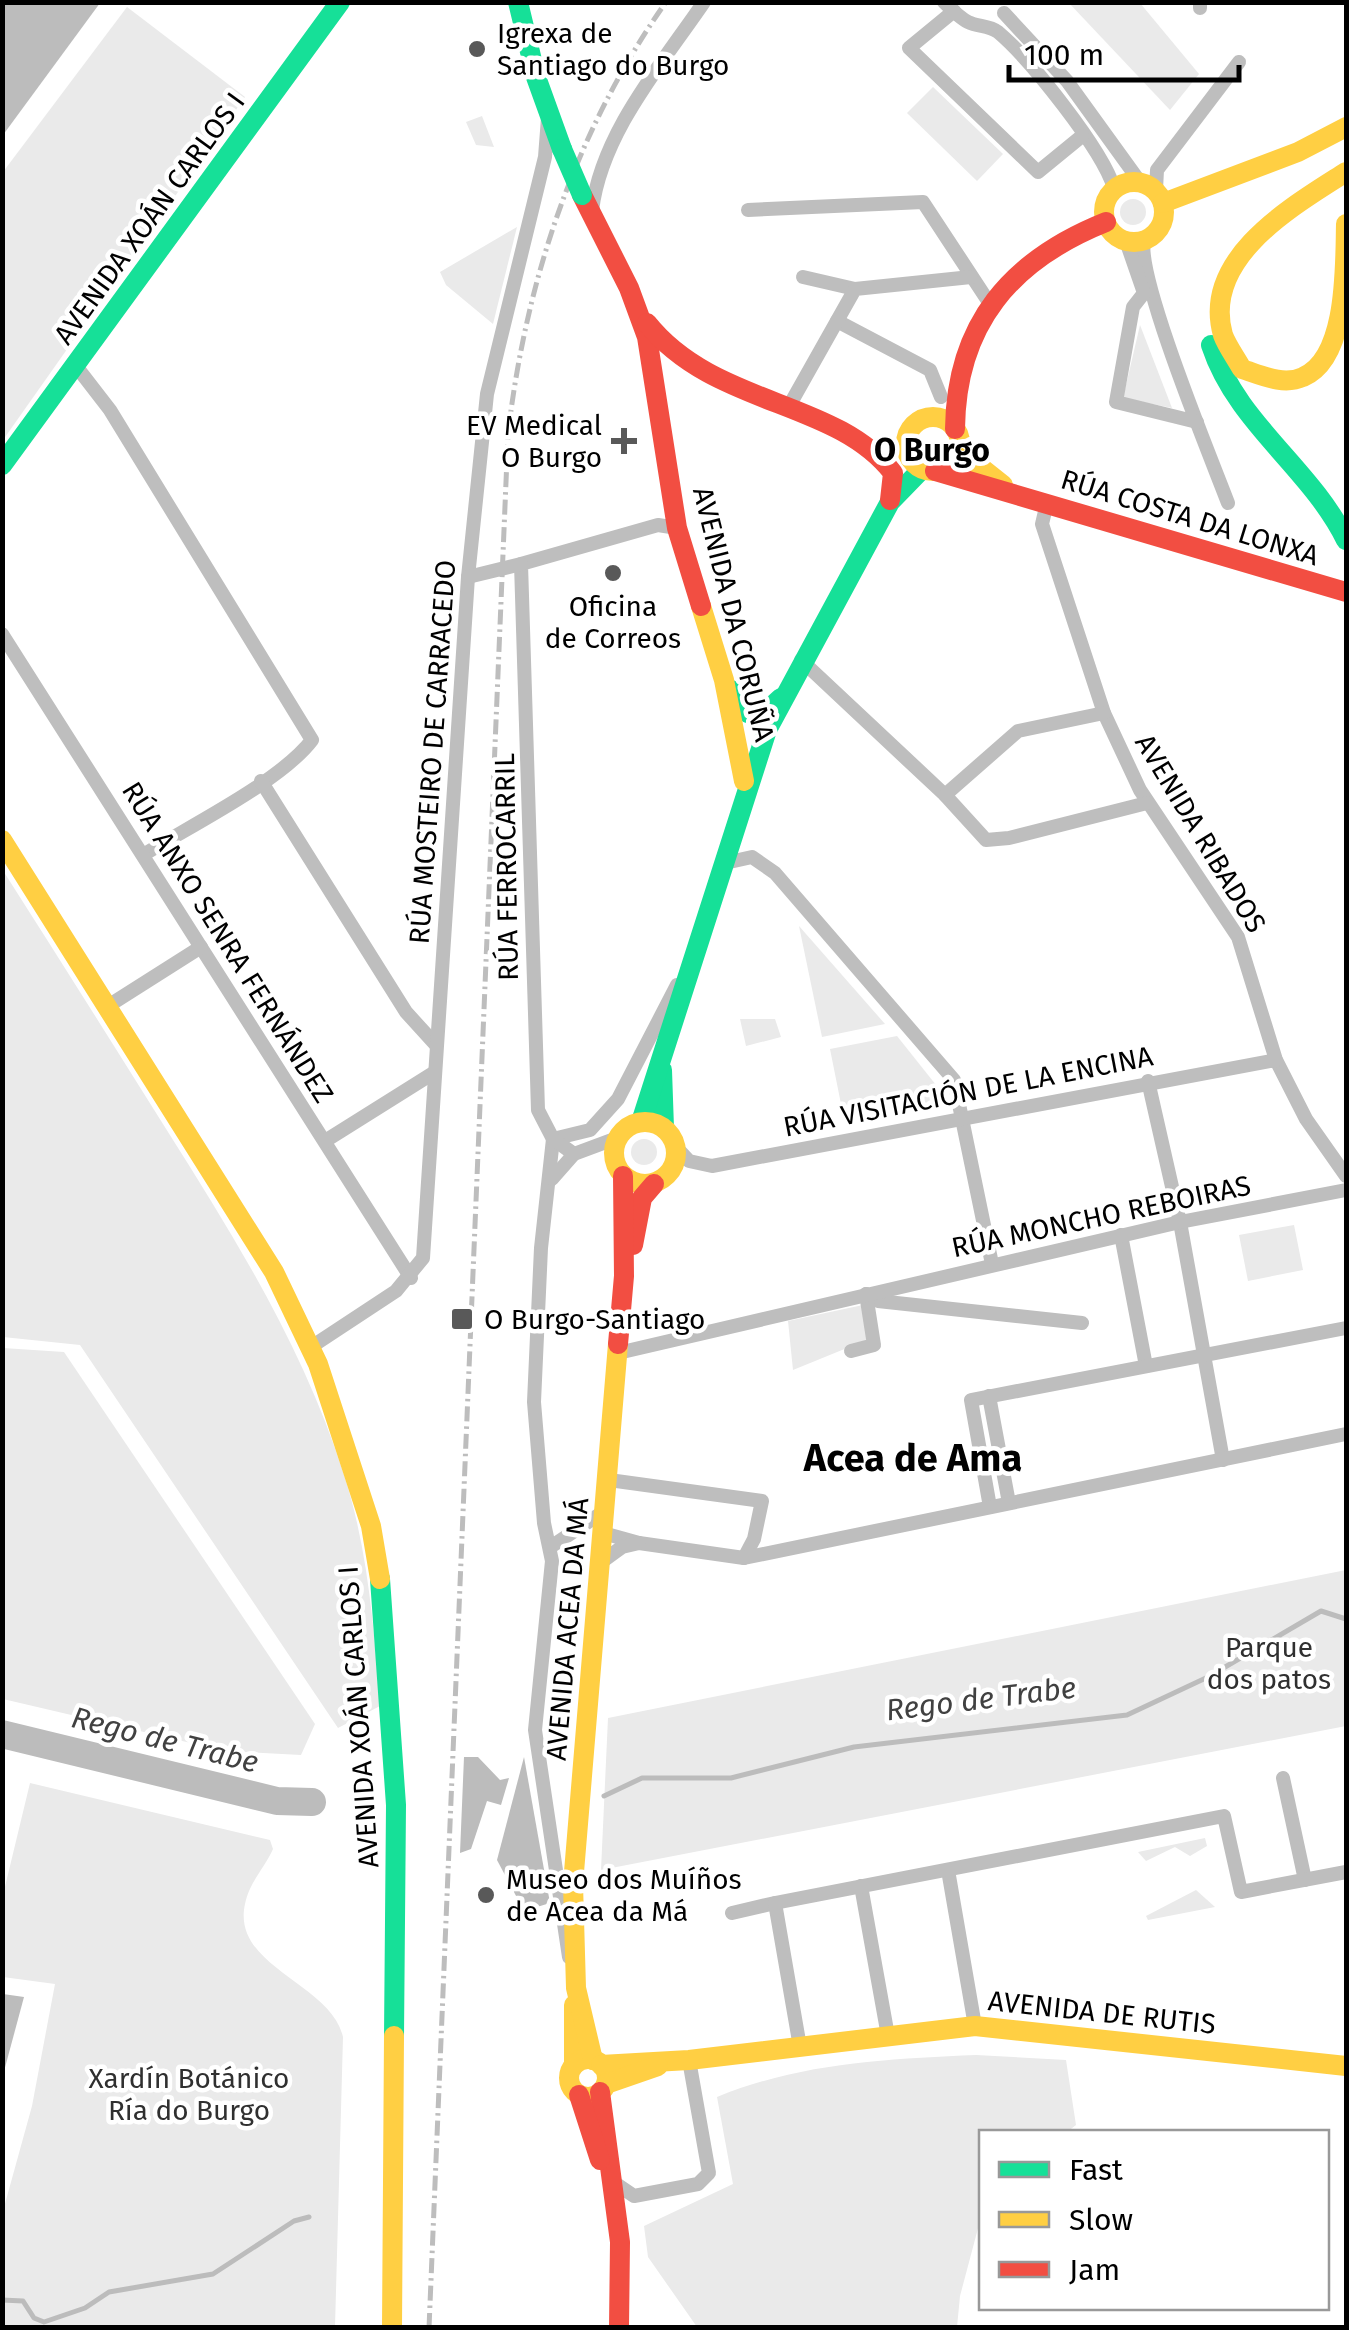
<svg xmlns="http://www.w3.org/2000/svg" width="1349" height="2330" viewBox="0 0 1349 2330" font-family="'Fira Sans',sans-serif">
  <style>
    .green { fill: #eaeaea }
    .water { fill: #bcbcbc }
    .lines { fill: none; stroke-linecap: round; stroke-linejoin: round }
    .stream { stroke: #bcbcbc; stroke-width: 5 }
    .river { stroke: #bcbcbc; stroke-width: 28 }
    .street { stroke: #bebebe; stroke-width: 14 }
    .fast { stroke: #16e098; stroke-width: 20 }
    .slow { stroke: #ffcf43; stroke-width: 20 }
    .jam { stroke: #f24e42; stroke-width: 20 }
    .rail { stroke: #bdbdbd; stroke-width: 5; stroke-dasharray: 15 5 2.5 5; stroke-linecap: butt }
    .street-bridge { stroke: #bebebe; stroke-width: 14 }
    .fast-bridge { stroke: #16e098; stroke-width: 20 }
    .poi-dot { fill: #595959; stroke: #fff; stroke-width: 4 }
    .labels { text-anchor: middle; stroke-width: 9; stroke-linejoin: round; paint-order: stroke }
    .poi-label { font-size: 28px; fill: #000; stroke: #fff; text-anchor: start }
    .street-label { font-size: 28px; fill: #000; stroke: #fff }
    .park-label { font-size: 28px; fill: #303030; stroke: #fff }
    .water-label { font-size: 30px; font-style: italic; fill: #414141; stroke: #fff }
    .quarter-label { font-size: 32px; font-weight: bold; fill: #000; stroke: #fff }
    .district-label { font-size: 38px; font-weight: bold; fill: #000; stroke: #fff }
  </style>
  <rect width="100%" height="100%" fill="#fff"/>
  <g class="green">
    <path d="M 1069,3 L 1140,3 L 1199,74 L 1170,110 Z"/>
    <path d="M 127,7 L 245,97 L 3,440 L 3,172 Z"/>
    <path d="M 933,87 L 1003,154 L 977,181 L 907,113 Z"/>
    <path d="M 482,116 L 494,147 L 476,145 L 466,122 Z"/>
    <circle cx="1133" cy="212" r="13"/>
    <path d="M 517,227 L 493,324 L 446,285 L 440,272 Z"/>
    <path d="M 1140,325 L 1172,408 L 1123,398 Z"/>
    <path d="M 2,869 C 58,957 113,1044 168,1132 C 238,1243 304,1349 344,1475 C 368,1549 374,1629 380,1706 L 338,1728 L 80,1345 L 3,1337 Z"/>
    <path d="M 799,926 L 885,1024 L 822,1037 Z"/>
    <path d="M 740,1019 L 775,1019 L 781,1037 L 746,1046 Z"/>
    <path d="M 897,1036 L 940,1090 L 942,1102 L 845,1124 L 830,1049 Z"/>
    <circle cx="644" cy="1152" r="13"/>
    <path d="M 1294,1225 L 1303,1270 L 1248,1281 L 1239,1235 Z"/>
    <path d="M 863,1305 L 869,1339 L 793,1370 L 788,1321 Z"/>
    <path d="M 3,1348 L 64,1352 L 315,1724 L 301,1755 L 225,1751 L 3,1699 Z"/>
    <path d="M 1346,1570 L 1346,1726 L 601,1870 L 608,1718 Z"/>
    <path d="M 30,1783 L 270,1840 L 273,1849 C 264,1869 250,1881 245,1904 C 231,1967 331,1983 343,2037 L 335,2327 L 3,2327 L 3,2211 L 32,2106 L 55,1984 L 3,1977 L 3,1895 Z"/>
    <path d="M 1205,1838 L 1207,1846 L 1190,1856 L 1175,1847 L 1146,1861 L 1138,1852 Z"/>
    <path d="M 1196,1890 L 1215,1907 L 1148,1920 L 1146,1916 Z"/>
    <path d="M 976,2055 L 1066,2060 L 1076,2125 L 1067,2132 L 982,2132 L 981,2217 L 960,2296 L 957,2327 L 697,2327 L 648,2257 L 644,2226 L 733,2184 L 717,2097 C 800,2063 886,2059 976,2055 Z"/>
  </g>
  <g class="water">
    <path d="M 3,2 L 100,3 L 3,135 L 2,3 Z"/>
    <path d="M 464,1757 L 478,1757 L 500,1780 L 509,1778 L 501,1805 L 487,1801 L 471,1849 L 460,1853 Z"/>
    <path d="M 524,1757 L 550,1903 L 524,1911 L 497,1860 Z"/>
    <path d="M 3,1994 L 24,1997 L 3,2075 L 2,1994 Z"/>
  </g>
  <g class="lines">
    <g class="stream">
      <path d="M 604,1796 L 642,1778 L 731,1778 L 854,1747 L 1127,1715 L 1208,1677 L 1321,1611 L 1346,1619"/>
      <path d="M 2,2300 L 23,2301 L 34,2318 L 44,2322 L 85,2308 L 109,2292 L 213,2274 L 294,2221 L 309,2217"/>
    </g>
    <path class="river" d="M 2,1734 L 277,1801 L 312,1802"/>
    <g class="street">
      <path d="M 944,2 C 951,9 960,18 968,22 C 978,27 989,25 998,32 C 1030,59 1102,149 1114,188"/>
      <path d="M 1200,2 L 1200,8"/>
      <path d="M 954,11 L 909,48 L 1038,172 L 1082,136"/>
      <path d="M 1004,13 L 1067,81 L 1140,182"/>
      <path d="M 1156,190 L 1157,170 L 1239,62"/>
      <path d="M 748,210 L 923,202 L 992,307"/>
      <path d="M 592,211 C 601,134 661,65 704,2"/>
      <path d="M 1144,240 C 1136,277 1211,458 1228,503"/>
      <path d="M 1126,241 L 1144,293 L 1133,307 L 1116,402 L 1197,422"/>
      <path d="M 803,277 L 855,289"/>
      <path d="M 837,321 L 930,370 L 941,397"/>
      <path d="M 76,366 L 110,410 L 312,740 C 281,781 190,826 143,855"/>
      <path d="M 788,408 L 855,289 L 971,277"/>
      <path d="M 1047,503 L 1042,524 L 1104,713 L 1140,790 L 1238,937 L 1276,1060 L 1306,1119 L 1346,1176"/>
      <path d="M 2,634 L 411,1278"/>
      <path d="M 801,660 L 945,795 L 986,840 L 1009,838 L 1147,803"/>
      <path d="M 261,781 L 406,1012 L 436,1045"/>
      <path d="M 945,795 L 1018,731 L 1104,713"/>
      <path d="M 725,863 L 752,857 L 775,873 L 954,1080 L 992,1264"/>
      <path d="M 108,1006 L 201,947"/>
      <path d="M 1148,1081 L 1180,1222 L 1223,1460"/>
      <path d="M 553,1139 L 541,1248 L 534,1402 L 544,1523 L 552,1561 L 535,1730 L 569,1957"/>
      <path d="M 553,1139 L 590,1130 L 618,1099 L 677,985"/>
      <path d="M 325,1141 L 435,1072"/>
      <path d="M 676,1147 L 689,1161 L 712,1166 L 1276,1060"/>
      <path d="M 574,1154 L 553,1139 L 538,1110 L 521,564 L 658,525 L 677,528"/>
      <path d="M 552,1179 L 574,1154 L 617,1138"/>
      <path d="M 1121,1235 L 1146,1366"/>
      <path d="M 866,1294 L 878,1301 L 1082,1323"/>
      <path d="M 311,1347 L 396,1291 L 423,1258 L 468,577 L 487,394 L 545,157 L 548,118"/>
      <path d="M 851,1351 L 874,1345 L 866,1294"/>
      <path d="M 618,1353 L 1180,1222 L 1346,1190"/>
      <path d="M 989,1396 L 1009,1503"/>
      <path d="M 609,1480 L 762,1501 L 754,1539 L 744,1558"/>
      <path d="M 990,1507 L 971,1400 L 1346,1328"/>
      <path d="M 603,1533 L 639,1543 L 744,1558 L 1346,1434"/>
      <path d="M 552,1546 L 606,1510"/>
      <path d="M 600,1563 L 622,1547 L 639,1543"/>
      <path d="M 1283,1778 L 1305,1880"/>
      <path d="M 948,1870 L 975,2026"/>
      <path d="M 861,1886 L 888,2036"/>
      <path d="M 732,1913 L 775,1903"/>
      <path d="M 800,2047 L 775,1903 L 1224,1816 L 1241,1892 L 1346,1872"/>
      <path d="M 612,2181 L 634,2196 L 698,2184 L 709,2173 L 689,2060"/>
    </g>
    <g class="fast">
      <path d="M 518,2 L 536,77 L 562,149"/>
      <path d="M 1211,345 C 1237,424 1310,467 1346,540"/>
      <path d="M 2,465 L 340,2"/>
      <path d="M 731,690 L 748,713 L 770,708 L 781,698"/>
      <path d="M 662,1070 L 664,1128"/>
      <path d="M 641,1122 L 767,730 L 890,502 L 922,469"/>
      <path d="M 380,1579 L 396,1805 L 394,2036"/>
    </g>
    <g class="slow">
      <path d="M 1346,172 C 1293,206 1201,258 1223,335 C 1227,346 1236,358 1242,369 C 1261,375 1283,386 1303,377 C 1348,358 1345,265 1346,224"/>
      <circle cx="1134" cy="212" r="30"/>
      <path d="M 1163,203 L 1298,152 L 1346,127"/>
      <circle cx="933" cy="444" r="27"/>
      <path d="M 959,450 L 1003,485"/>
      <path d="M 701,606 L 724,680 L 744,781"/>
      <path d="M 2,840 L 274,1272 L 318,1364 L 371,1526 L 380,1579"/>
      <circle cx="645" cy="1153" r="31"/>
      <path d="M 574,2005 L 574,2065"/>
      <circle cx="588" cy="2078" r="19"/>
      <path d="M 593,2060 L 576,1988 L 573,1884 L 618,1344"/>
      <path d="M 601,2065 L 689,2060 L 975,2026 L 1346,2066"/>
      <path d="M 606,2084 L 658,2066"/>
      <path d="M 392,2328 L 394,2036"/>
    </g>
    <g class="jam">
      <path d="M 582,195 L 629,288 L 647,337 L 677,528 L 701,606"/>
      <path d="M 647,323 C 714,407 836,399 893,473 L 890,500"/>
      <path d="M 955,429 C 956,324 1011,260 1106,222"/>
      <path d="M 935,471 L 1346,592"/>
      <path d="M 633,1245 L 642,1198 L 654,1184"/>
      <path d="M 618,1344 L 624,1276 L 623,1176"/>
      <path d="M 600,2092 L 620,2242 L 619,2328"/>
      <path d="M 579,2095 L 600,2160"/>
    </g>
    <path class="rail" d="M 429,2328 L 508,434 C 526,279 576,130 666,2"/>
    <path class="street-bridge" d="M 468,577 L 521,564"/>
    <path class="fast-bridge" d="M 562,149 L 582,195"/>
  </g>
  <g class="poi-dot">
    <circle cx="477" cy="49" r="10"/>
    <path d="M619 426h10v10h10v10h-10v10h-10v-10h-10v-10h10z"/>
    <circle cx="613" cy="573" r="10"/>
    <rect x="450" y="1307" width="24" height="24" rx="5"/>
    <circle cx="486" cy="1895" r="10"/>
  </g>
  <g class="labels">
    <g class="poi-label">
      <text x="497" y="43">Igrexa de<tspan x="497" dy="32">Santiago do Burgo</tspan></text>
      <text x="602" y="435" text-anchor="end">EV Medical<tspan x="602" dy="32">O Burgo</tspan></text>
      <text x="613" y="616" text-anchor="middle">Oficina<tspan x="613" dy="32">de Correos</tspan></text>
      <text x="484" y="1329">O Burgo-Santiago</text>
      <text x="506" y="1889">Museo dos Muíños<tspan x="506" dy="32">de Acea da Má</tspan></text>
    </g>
    <g class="street-label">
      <text transform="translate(149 218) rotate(-54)" y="10">AVENIDA XOÁN CARLOS I</text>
      <text transform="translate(1190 517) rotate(17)" y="10">RÚA COSTA DA LONXA</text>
      <text transform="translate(734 614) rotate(76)" y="10">AVENIDA DA CORUÑA</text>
      <text transform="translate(432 752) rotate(-86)" y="10">RÚA MOSTEIRO DE CARRACEDO</text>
      <text transform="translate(1201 833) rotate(59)" y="10">AVENIDA RIBADOS</text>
      <text transform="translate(506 867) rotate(-91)" y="10">RÚA FERROCARRIL</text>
      <text transform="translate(228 942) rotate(58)" y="10">RÚA ANXO SENRA FERNÁNDEZ</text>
      <text transform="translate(968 1091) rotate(-11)" y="10">RÚA VISITACIÓN DE LA ENCINA</text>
      <text transform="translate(1101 1216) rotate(-12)" y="10">RÚA MONCHO REBOIRAS</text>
      <text transform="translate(567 1629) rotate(-85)" y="10">AVENIDA ACEA DA MÁ</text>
      <text transform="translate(358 1717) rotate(-94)" y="10">AVENIDA XOÁN CARLOS I</text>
      <text transform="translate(1102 2012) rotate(6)" y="10">AVENIDA DE RUTIS</text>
    </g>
    <g class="park-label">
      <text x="1269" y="1657">Parque<tspan x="1269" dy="32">dos patos</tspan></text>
      <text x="189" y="2088">Xardín Botánico<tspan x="189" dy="32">Ría do Burgo</tspan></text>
    </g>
    <g class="water-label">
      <text transform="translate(981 1699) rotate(-7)" y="10">Rego de Trabe</text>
      <text transform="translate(165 1740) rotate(14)" y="10">Rego de Trabe</text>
    </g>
    <g class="quarter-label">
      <text x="932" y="461">O Burgo</text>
    </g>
    <g class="district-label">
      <text x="913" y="1471">Acea de Ama</text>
    </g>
  </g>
  <rect width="1349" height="2330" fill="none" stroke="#000000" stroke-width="10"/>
  <rect x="979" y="2130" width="350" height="180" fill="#ffffff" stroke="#999999" stroke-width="2.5"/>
  <rect x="999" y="2162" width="50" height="15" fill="#16e098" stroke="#999999" stroke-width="2.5"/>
  <text x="1069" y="2180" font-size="30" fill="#000000">Fast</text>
  <rect x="999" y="2212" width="50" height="15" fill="#ffcf43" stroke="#999999" stroke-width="2.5"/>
  <text x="1069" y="2230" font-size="30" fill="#000000">Slow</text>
  <rect x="999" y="2262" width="50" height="15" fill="#f24e42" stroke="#999999" stroke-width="2.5"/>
  <text x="1069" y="2280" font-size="30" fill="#000000">Jam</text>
  <path d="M1009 65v15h230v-15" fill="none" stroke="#000000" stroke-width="5"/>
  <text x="1024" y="65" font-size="30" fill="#000000" stroke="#ffffff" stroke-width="8" paint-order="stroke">100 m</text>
</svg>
